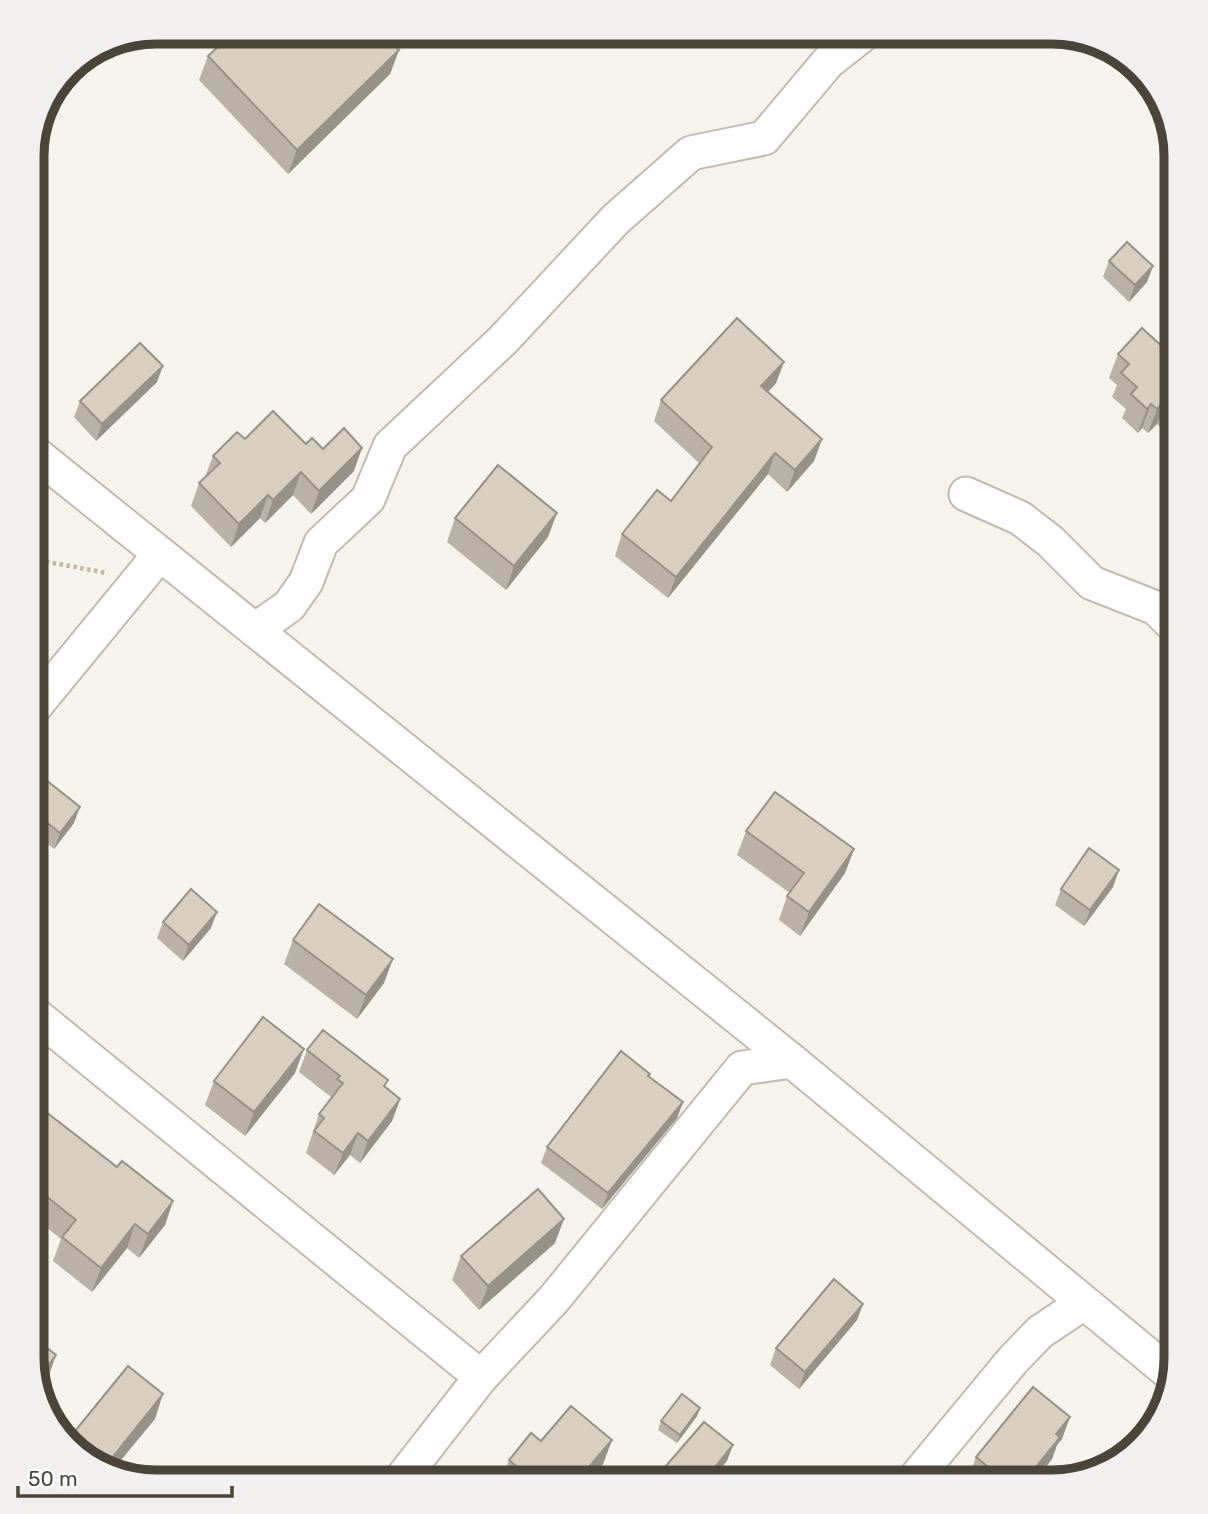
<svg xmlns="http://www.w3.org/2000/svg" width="1208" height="1514" viewBox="0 0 1208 1514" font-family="Rubik,sans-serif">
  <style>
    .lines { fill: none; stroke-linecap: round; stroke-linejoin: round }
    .minor-casing { stroke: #c2bbae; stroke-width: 37 }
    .path { stroke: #c4b79f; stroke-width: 4.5; stroke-dasharray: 3.5 3.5; stroke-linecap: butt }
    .minor { stroke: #fff; stroke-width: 33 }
    .wall { fill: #bab2a6 }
    .shaded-wall { fill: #979187 }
    .building { fill: #d8cfc1; stroke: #979187; stroke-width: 2 }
    .rim { fill: none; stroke: #4b4439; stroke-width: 9 }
  </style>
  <rect width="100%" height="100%" fill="#f6f3ec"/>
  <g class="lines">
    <defs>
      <g id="minor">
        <path d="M 32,451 L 792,1061"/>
        <path d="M 966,494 L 1020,518 L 1050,541 L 1092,583 L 1156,608 L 1176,628"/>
        <path d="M 255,630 L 289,606 L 306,582 L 321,543 L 368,499 L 390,446 L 503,340 L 616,219 L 691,153 L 764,138 L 828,62 L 866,32"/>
        <path d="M 32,710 L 160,554"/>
        <path d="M 32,1012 L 481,1377"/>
        <path d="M 399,1482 L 481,1377 L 554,1299 L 742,1068 L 792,1061 L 1172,1375"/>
        <path d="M 912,1482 L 1013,1360 L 1040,1332 L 1082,1304"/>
      </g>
    </defs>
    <use href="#minor" class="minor-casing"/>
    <path class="path" d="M 32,559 L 107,573"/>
    <use href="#minor" class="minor"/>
  </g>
  <g class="wall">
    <path d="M 399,50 L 390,74 L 288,174 L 199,80 L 208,56 Z"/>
    <path d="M 1109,261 L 1153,266 L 1147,282 L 1129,302 L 1103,277 Z"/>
    <path d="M 1118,354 L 1176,359 L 1176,429 L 1170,436 L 1157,424 L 1148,433 L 1142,428 L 1138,433 L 1122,418 L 1126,409 L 1112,397 L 1117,385 L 1109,378 Z"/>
    <path d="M 784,362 L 776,383 L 768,392 L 822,439 L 814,461 L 787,492 L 768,474 L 668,598 L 615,556 L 622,534 L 671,501 L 700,464 L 654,421 L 661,400 Z"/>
    <path d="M 157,382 L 96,441 L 74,417 L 80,401 Z"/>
    <path d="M 306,444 L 323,449 L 354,471 L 311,514 L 293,495 L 265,523 L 260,518 L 231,547 L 191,506 L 199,483 L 205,477 L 213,456 Z"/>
    <path d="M 455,518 L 548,537 L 506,590 L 447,542 Z"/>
    <path d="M 32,777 L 74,823 L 54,849 L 32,832 Z"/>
    <path d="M 746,831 L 854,849 L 845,873 L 800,936 L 779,920 L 787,896 L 790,893 L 737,855 Z"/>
    <path d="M 1113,887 L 1084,926 L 1055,905 L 1061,889 Z"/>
    <path d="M 163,922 L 211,928 L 183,961 L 157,938 Z"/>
    <path d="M 293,940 L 384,983 L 357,1019 L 284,964 Z"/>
    <path d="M 307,1050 L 386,1088 L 400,1099 L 392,1121 L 360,1163 L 350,1155 L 334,1175 L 306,1153 L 319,1114 L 331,1097 L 299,1072 Z"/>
    <path d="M 295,1073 L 245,1136 L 205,1105 L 214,1081 Z"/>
    <path d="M 650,1074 L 649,1077 L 683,1102 L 677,1118 L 602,1209 L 541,1163 L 547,1147 Z"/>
    <path d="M 32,1101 L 117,1167 L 173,1201 L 165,1225 L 139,1258 L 127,1248 L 92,1292 L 53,1261 L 61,1239 L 32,1216 Z"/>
    <path d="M 555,1243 L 479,1310 L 452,1280 L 461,1256 Z"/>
    <path d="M 1176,1276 L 1176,1293 L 1172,1289 Z"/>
    <path d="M 863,1304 L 857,1320 L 799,1389 L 770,1365 L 776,1348 Z"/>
    <path d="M 700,1408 L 697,1416 L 677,1443 L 658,1430 L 661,1421 Z"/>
    <path d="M 1062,1439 L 1057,1445 L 1052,1459 L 1034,1482 L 972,1482 L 968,1480 L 976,1457 Z"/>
    <path d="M 612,1440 L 603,1464 L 587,1482 L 501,1482 L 509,1460 L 541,1441 Z"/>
  </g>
  <g class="shaded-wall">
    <path d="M 399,50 L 390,74 L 288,174 L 297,150 Z"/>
    <path d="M 1153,266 L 1147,282 L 1129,302 L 1135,285 Z"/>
    <path d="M 784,362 L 776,383 L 754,407 L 761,386 Z"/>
    <path d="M 163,366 L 157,382 L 96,441 L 102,424 Z"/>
    <path d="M 1166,400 L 1157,424 L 1148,433 L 1157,409 Z"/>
    <path d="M 1151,404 L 1142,428 L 1138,433 L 1147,409 Z"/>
    <path d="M 1176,418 L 1176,429 L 1170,436 Z"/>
    <path d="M 822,439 L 814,461 L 787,492 L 795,470 Z"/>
    <path d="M 362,448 L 354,471 L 311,514 L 319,491 Z"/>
    <path d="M 775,453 L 768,474 L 668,598 L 676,577 Z"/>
    <path d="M 301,472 L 293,495 L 265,523 L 273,500 Z"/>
    <path d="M 268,495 L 260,518 L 231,547 L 239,524 Z"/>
    <path d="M 557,513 L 548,537 L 506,590 L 514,566 Z"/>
    <path d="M 80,807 L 74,823 L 54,849 L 60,833 Z"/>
    <path d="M 854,849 L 845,873 L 800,936 L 809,912 Z"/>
    <path d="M 1119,870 L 1113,887 L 1084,926 L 1090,910 Z"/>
    <path d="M 217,912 L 211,928 L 183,961 L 189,945 Z"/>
    <path d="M 393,959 L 384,983 L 357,1019 L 366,995 Z"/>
    <path d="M 304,1049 L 295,1073 L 245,1136 L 254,1112 Z"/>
    <path d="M 400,1099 L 392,1121 L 360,1163 L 368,1141 Z"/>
    <path d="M 683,1102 L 677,1118 L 602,1209 L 608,1193 Z"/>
    <path d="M 358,1133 L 350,1155 L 334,1175 L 343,1153 Z"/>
    <path d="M 173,1201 L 165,1225 L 139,1258 L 148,1234 Z"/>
    <path d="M 564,1219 L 555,1243 L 479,1310 L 488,1286 Z"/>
    <path d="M 135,1224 L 127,1248 L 92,1292 L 101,1268 Z"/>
    <path d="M 863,1304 L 857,1320 L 799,1389 L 805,1372 Z"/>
    <path d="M 56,1355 L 48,1378 L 41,1388 L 38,1379 Z"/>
    <path d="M 163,1394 L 155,1419 L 112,1471 L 103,1469 Z"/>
    <path d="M 700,1408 L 697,1416 L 677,1443 L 680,1435 Z"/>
    <path d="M 1070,1417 L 1062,1439 L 1057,1445 L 1052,1459 L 1034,1482 L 1024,1482 L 1056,1434 Z"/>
    <path d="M 612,1440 L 603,1464 L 587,1482 L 576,1482 Z"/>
    <path d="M 733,1445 L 727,1461 L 710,1482 L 703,1482 Z"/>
  </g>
  <g class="building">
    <path d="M 234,32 L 381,32 L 399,50 L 297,150 L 208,56 Z"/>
    <path d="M 1127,242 L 1153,266 L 1135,285 L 1109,261 Z"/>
    <path d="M 737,318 L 784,362 L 761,386 L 822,439 L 795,470 L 775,453 L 676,577 L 622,534 L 657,490 L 671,501 L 712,447 L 661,400 Z"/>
    <path d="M 1142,328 L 1176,359 L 1176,410 L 1166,400 L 1157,409 L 1151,404 L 1147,409 L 1131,394 L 1137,387 L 1121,373 L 1129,364 L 1118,354 Z"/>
    <path d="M 140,343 L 163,366 L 102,424 L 80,401 Z"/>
    <path d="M 273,411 L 306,444 L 312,438 L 323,449 L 344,428 L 362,448 L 319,491 L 301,472 L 273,500 L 268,495 L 239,524 L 199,483 L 220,463 L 213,456 L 237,432 L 245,439 Z"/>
    <path d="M 498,465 L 557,513 L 514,566 L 455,518 Z"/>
    <path d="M 36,772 L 80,807 L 60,833 L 34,812 L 32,816 L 32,777 Z"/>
    <path d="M 775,792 L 854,849 L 809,912 L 787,896 L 804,873 L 746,831 Z"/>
    <path d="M 1089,848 L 1119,870 L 1090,910 L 1061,889 Z"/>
    <path d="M 191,889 L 217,912 L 189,945 L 163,922 Z"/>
    <path d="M 319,904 L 393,959 L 366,995 L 293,940 Z"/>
    <path d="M 263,1017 L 304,1049 L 254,1112 L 214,1081 Z"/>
    <path d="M 323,1030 L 388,1080 L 384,1086 L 400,1099 L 368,1141 L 358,1133 L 343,1153 L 314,1131 L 324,1118 L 319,1114 L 343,1083 L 337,1079 L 340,1076 L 307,1050 Z"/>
    <path d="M 621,1051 L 650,1074 L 648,1076 L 683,1102 L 608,1193 L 547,1147 Z"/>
    <path d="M 32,1101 L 117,1167 L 122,1161 L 173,1201 L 148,1234 L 135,1224 L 101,1268 L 62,1237 L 76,1220 L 32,1185 Z"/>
    <path d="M 538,1189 L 564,1219 L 488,1286 L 461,1256 Z"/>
    <path d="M 834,1279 L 863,1304 L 805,1372 L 776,1348 Z"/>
    <path d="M 32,1336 L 56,1355 L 38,1379 L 32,1358 Z"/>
    <path d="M 128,1366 L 163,1394 L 103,1469 L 94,1466 L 67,1441 Z"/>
    <path d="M 1033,1387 L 1070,1417 L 1056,1434 L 1060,1437 L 1024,1482 L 990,1482 L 997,1474 L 976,1457 Z"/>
    <path d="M 682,1394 L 700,1408 L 680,1435 L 661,1421 Z"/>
    <path d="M 571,1406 L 612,1440 L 576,1482 L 535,1482 L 509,1460 L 531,1433 L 541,1441 Z"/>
    <path d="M 704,1422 L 733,1445 L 703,1482 L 652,1482 Z"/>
    <path d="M 257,1474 L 269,1482 L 250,1482 Z"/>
  </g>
  <path d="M0 0H1208V1514H0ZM156 44H1052A112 112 0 0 1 1164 156V1358A112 112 0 0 1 1052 1470H156A112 112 0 0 1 44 1358V156A112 112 0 0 1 156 44Z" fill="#f1f0ef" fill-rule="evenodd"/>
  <path class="rim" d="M156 44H1052A112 112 0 0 1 1164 156V1358A112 112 0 0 1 1052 1470H156A112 112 0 0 1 44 1358V156A112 112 0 0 1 156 44Z"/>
  <path d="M18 1486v10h214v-10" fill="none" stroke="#4b4439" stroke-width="3.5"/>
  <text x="28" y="1486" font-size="21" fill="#4b4439" stroke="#ffffff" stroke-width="5" paint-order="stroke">50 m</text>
</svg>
